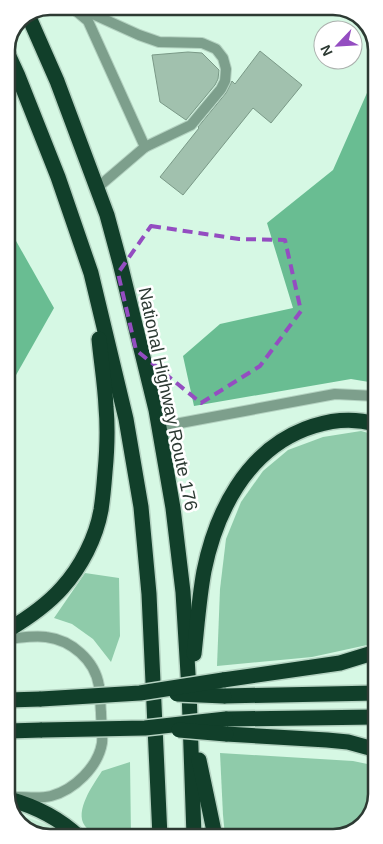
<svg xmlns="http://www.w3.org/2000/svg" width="383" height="844" viewBox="0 0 383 844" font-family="Helvetica,sans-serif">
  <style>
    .built { fill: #c5edd6 }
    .green { fill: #8fcbaa }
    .water { fill: #69bd92 }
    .building { fill: #a1c1ae; stroke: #7a9987 }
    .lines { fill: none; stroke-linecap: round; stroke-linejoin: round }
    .lane-casing { stroke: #b4d2c1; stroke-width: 12 }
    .street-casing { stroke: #b4d2c1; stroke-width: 12 }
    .highway-casing { stroke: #b4d2c1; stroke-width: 18 }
    .lane { stroke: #7d9f8c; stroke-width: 10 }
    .street { stroke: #7d9f8c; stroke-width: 10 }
    .highway { stroke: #113f2a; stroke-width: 15 }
    .highway-bridge-casing { stroke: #b4d2c1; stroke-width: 18; stroke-linecap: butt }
    .highway-bridge { stroke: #113f2a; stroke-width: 15 }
    .marked { fill: none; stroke: #944dc1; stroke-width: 4; stroke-dasharray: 10 6; stroke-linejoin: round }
    .labels { text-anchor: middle; stroke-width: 5; stroke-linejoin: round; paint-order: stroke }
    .street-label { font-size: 18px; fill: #2d3a33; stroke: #fff }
    .rim { fill: none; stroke: #2d3a33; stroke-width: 2.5 }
  </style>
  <rect width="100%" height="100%" fill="#d6f8e4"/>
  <path class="built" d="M 11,812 L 51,826 L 60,838 L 47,838 L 24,829 Z"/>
  <g class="green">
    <path d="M 361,431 L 376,435 L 376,640 L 367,645 L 312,657 L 217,666 L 220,589 L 226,539 L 241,502 L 263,471 L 288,450 L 323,437 Z"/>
    <path d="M 85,573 L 119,578 L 120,636 L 111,662 L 93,639 L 72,624 L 54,618 Z"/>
    <path d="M 220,753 L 353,761 L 377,766 L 377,796 L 368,820 L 347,835 L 225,836 L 223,815 Z"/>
    <path d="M 130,762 L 131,837 L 97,837 C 93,834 88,830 85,826 C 74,811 93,785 102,771 Z"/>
  </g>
  <g class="water">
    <path d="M 374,77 L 375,383 L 351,379 L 194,406 L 183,356 L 220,324 L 293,308 L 267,223 L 333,170 Z"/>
    <path d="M 7,225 L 54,308 L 7,391 Z"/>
  </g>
  <g class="building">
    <path d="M 260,51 L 302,85 L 271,123 L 253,108 L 183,195 L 160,177 L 199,128 L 198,127 L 226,93 L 232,81 L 235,84 Z"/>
    <path d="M 188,52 L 202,53 L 219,70 L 218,79 L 215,85 L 186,120 L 160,102 L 152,55 Z"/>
  </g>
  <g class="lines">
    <defs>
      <g id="lane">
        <path d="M 75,6 L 139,35 L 159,42 L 202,43 L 216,49 L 223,58 L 226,69 L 225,81 L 221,89 L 191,125 L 145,147"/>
        <path d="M 76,11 L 88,21 L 145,147 L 97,188"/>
        <path d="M 8,639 C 20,638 34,635 46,637 C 71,640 95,660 99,686 C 101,694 100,704 101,712 C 101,722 103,733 102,743 C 98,767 74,790 51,796 C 40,799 28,797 16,797"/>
      </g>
      <path id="street" d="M 159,427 L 335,394 L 375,396"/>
      <g id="highway">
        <path d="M 28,15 L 57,81 L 107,215 L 120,263 L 156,410 L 173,508 L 183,592 L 189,690 L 194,836"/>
        <path d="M 6,50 L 18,76 L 58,177 L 91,273 L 126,419 L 141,507 L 149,594 L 160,837"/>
        <path d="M 8,630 C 28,618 47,605 62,588 C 81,567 96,538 101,510 C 103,497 104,485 105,472 C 107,451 108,429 106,407 C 105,384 101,361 99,339"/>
        <path d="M 194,654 C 197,627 199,598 204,571 C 216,512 246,452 305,429 C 329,420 351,417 376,424"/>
        <path d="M 223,680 L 340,663 L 376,652"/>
        <path d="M 224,696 L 376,693"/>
        <path d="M 8,700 L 41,699"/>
        <path d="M 226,719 L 376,717"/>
        <path d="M 8,731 L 42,730"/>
        <path d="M 226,734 L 327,740 L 348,742 L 377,750"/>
        <path d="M 199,760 L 215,836"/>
        <path d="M 9,799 C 34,806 60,819 79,837"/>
      </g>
    </defs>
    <use href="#lane" class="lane-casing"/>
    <use href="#street" class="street-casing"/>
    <use href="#highway" class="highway-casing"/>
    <use href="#lane" class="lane"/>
    <use href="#street" class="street"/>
    <use href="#highway" class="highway"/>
    <defs>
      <g id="highway-bridge">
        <path d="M 177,694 L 224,696"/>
        <path d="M 41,699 L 140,693 L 223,680"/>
        <path d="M 42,730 L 145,728 L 226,719"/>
        <path d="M 179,730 L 226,734"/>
      </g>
    </defs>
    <use href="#highway-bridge" class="highway-bridge-casing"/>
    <use href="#highway-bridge" class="highway-bridge"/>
  </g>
  <path class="marked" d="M 151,226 L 239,239 L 285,240 L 301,311 L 260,366 L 201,403 L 136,350 L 118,273 Z"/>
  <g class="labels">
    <g class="street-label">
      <text transform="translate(168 399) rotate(78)" y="6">National Highway Route 176</text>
    </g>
  </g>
  <path d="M0 0H383V844H0ZM50 15H333A35 35 0 0 1 368 50V794A35 35 0 0 1 333 829H50A35 35 0 0 1 15 794V50A35 35 0 0 1 50 15Z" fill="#fff" fill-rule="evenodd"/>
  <path class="rim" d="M50 15H333A35 35 0 0 1 368 50V794A35 35 0 0 1 333 829H50A35 35 0 0 1 15 794V50A35 35 0 0 1 50 15Z"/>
  <g transform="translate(338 45) rotate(245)"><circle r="24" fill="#ffffff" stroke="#abb0ad"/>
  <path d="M0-4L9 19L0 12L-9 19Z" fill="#944dc1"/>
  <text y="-8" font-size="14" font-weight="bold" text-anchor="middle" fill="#2d3a33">N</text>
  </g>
</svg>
